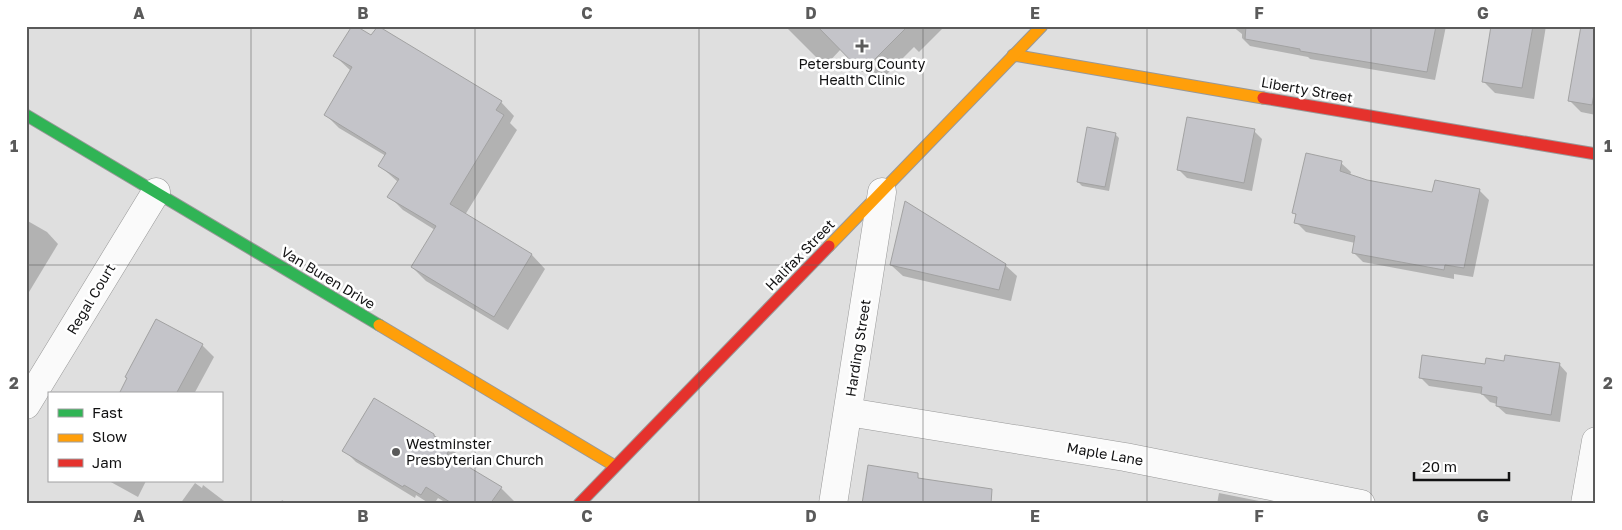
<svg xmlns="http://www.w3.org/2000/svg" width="1622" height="530" viewBox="0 0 1622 530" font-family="'Golos Text',sans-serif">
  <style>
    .shadow { fill: #0003 }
    .building { fill: #c4c4c9; stroke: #a2a2a2 }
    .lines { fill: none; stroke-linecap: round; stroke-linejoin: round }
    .street-casing { stroke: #989898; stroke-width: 29 }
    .fast-casing { stroke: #989898; stroke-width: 13 }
    .slow-casing { stroke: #989898; stroke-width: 13 }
    .jam-casing { stroke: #989898; stroke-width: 13 }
    .street { stroke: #fafafa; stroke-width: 28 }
    .fast { stroke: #30b455; stroke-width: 11 }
    .slow { stroke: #ff9f0a; stroke-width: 11 }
    .jam { stroke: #e5322d; stroke-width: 11 }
    .grid { fill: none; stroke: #5a5a5a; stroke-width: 1; stroke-opacity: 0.55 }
    .poi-dot { fill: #5a5a5a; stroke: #fff; stroke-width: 2 }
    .labels { text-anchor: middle; stroke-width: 5; stroke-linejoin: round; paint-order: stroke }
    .poi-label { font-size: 14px; fill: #121213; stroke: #fff }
    .street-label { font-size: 14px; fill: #121213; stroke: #fff }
    .neatline { fill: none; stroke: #5a5a5a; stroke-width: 2 }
    .grid-label { font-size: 16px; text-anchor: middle; font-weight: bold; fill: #5a5a5a }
  </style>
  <rect width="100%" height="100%" fill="#dfdfdf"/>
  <g class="shadow">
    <path d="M 785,26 L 945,26 L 919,52 L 914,47 L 877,84 L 841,49 L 825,66 Z"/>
    <path d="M 1232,26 L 1446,26 L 1435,80 L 1310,59 L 1308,57 L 1250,46 L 1242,38 L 1242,34 Z"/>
    <path d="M 1492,26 L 1546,26 L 1534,99 L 1495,93 L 1483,81 Z"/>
    <path d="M 1596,26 L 1596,115 L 1581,112 L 1570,101 Z"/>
    <path d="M 335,56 L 501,102 L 514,116 L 510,123 L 517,130 L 465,215 L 532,255 L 545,269 L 508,330 L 426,281 L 412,267 L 435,230 L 403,210 L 389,196 L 398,182 L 380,166 L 386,156 L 339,128 L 325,114 L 351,71 Z"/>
    <path d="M 1254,131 L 1262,139 L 1252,191 L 1187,178 L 1179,170 Z"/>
    <path d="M 1115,134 L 1119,138 L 1109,191 L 1082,186 L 1078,182 Z"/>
    <path d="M 1341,163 L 1351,172 L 1350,176 L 1366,181 L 1433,193 L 1479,190 L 1489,200 L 1473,277 L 1454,274 L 1454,279 L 1363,262 L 1354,253 L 1355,243 L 1306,232 L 1296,222 L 1297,216 L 1293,212 Z"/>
    <path d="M 26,220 L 47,232 L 58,244 L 26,297 Z"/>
    <path d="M 891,265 L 1005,265 L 1017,276 L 1011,301 L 903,276 Z"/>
    <path d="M 202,345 L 214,357 L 194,394 L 120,394 Z"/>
    <path d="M 1505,362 L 1559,364 L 1567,373 L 1560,422 L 1506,414 L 1497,406 L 1497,404 L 1490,402 L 1482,394 L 1429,386 L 1420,377 Z"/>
    <path d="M 434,435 L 450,447 L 462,459 L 460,463 L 501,488 L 517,504 L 448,504 L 438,498 L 434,504 L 430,504 L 416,495 L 415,498 L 356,462 L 344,450 Z"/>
    <path d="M 109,481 L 146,481 L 138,497 Z"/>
    <path d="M 195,483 L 202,488 L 203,485 L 228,504 L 180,504 Z"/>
    <path d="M 1219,493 L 1269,503 L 1270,504 L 1217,504 Z"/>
    <path d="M 282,500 L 288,504 L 280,504 Z"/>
  </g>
  <g class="building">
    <path d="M 352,26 L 356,26 L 371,35 L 378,26 L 502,101 L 496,110 L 504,115 L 450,204 L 532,254 L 494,317 L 411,267 L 436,226 L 387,197 L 399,179 L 378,166 L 386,153 L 324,115 L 352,67 L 333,56 Z"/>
    <path d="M 817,26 L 908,26 L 862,72 Z"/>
    <path d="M 1246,26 L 1436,26 L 1427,72 L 1300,51 L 1300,49 L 1245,39 Z"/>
    <path d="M 1491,26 L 1533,26 L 1522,88 L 1482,82 Z"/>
    <path d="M 1581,26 L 1596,26 L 1596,83 L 1592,105 L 1568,101 Z"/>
    <path d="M 1187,117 L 1255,129 L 1244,183 L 1177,170 Z"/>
    <path d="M 1087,127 L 1116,133 L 1105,187 L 1077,182 Z"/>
    <path d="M 1306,153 L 1342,161 L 1340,171 L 1367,180 L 1432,192 L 1435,180 L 1480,189 L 1464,268 L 1445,265 L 1444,270 L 1352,253 L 1355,236 L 1294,223 L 1296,214 L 1292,213 Z"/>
    <path d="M 905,201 L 1006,264 L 999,290 L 890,265 Z"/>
    <path d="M 156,319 L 203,344 L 176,394 L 119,394 L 127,378 L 125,377 Z"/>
    <path d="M 1422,355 L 1485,364 L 1486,358 L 1504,361 L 1505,355 L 1560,363 L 1551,415 L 1496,406 L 1497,397 L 1481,394 L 1482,387 L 1419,378 Z"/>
    <path d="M 374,398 L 434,434 L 434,436 L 451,446 L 447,454 L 502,487 L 490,504 L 453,504 L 426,487 L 421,495 L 404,485 L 403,487 L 342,451 Z"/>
    <path d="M 868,465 L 918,473 L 918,478 L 992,489 L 991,504 L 862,504 Z"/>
  </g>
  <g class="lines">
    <defs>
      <g id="street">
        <path d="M 26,405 L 156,192"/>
        <path d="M 848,412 L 1125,457 L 1361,504"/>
        <path d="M 833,504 L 882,192"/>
        <path d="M 1585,504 L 1596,441"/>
      </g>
      <path id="fast" d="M 26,115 L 379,325"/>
      <g id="slow">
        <path d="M 1013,55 L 1263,98"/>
        <path d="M 829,246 L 1042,26"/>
        <path d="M 379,325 L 615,466"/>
      </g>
      <g id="jam">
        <path d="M 1263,98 L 1596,154"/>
        <path d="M 579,504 L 829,246"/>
      </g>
    </defs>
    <use href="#street" class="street-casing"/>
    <use href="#fast" class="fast-casing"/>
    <use href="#slow" class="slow-casing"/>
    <use href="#jam" class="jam-casing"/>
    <use href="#street" class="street"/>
    <use href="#fast" class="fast"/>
    <use href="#slow" class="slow"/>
    <use href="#jam" class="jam"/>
  </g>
  <path class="grid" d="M 251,26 L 251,504M 475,26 L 475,504M 699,26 L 699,504M 923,26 L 923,504M 1147,26 L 1147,504M 1371,26 L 1371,504M 26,265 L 1596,265"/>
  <g class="poi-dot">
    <path d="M859.5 38.5h5v5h5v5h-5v5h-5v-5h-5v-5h5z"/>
    <circle cx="396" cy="452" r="5"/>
  </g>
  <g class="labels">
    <g class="poi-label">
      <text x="862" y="69">Petersburg County<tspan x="862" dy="16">Health Clinic</tspan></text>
      <text x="406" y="449" text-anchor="start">Westminster<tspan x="406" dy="16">Presbyterian Church</tspan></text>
    </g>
    <g class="street-label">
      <text transform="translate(1307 90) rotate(10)" y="5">Liberty Street</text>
      <text transform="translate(800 255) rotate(-46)" y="5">Halifax Street</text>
      <text transform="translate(328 278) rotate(31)" y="5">Van Buren Drive</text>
      <text transform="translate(91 299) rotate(-59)" y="5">Regal Court</text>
      <text transform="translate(858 348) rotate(-81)" y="5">Harding Street</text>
      <text transform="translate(1105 454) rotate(10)" y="5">Maple Lane</text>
    </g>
  </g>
  <rect width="1622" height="530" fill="none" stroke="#ffffff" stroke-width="55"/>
  <rect x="48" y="392" width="175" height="90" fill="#ffffff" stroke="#a0a0a1"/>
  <rect x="58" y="409" width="25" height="8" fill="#30b455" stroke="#a0a0a1"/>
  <text x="92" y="418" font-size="15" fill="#121213">Fast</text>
  <rect x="58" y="434" width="25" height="8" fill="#ff9f0a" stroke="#a0a0a1"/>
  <text x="92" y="442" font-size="15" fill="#121213">Slow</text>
  <rect x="58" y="459" width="25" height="8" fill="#e5322d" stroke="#a0a0a1"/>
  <text x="92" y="468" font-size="15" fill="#121213">Jam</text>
  <path d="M1414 472v8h95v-8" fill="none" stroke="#121213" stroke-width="2.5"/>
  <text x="1422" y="472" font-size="15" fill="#121213" stroke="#ffffff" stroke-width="4" paint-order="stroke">20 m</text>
  <rect x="28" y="28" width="1566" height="474" class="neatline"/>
  <g class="grid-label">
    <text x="139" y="19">A</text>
    <text x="363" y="19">B</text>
    <text x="587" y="19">C</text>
    <text x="811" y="19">D</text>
    <text x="1035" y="19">E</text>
    <text x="1259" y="19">F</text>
    <text x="1483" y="19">G</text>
    <text x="14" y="152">1</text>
    <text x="1608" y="152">1</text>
    <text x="14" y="389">2</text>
    <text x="1608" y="389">2</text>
    <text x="139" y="522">A</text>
    <text x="363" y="522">B</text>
    <text x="587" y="522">C</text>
    <text x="811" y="522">D</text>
    <text x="1035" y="522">E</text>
    <text x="1259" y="522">F</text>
    <text x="1483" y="522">G</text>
  </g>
</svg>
